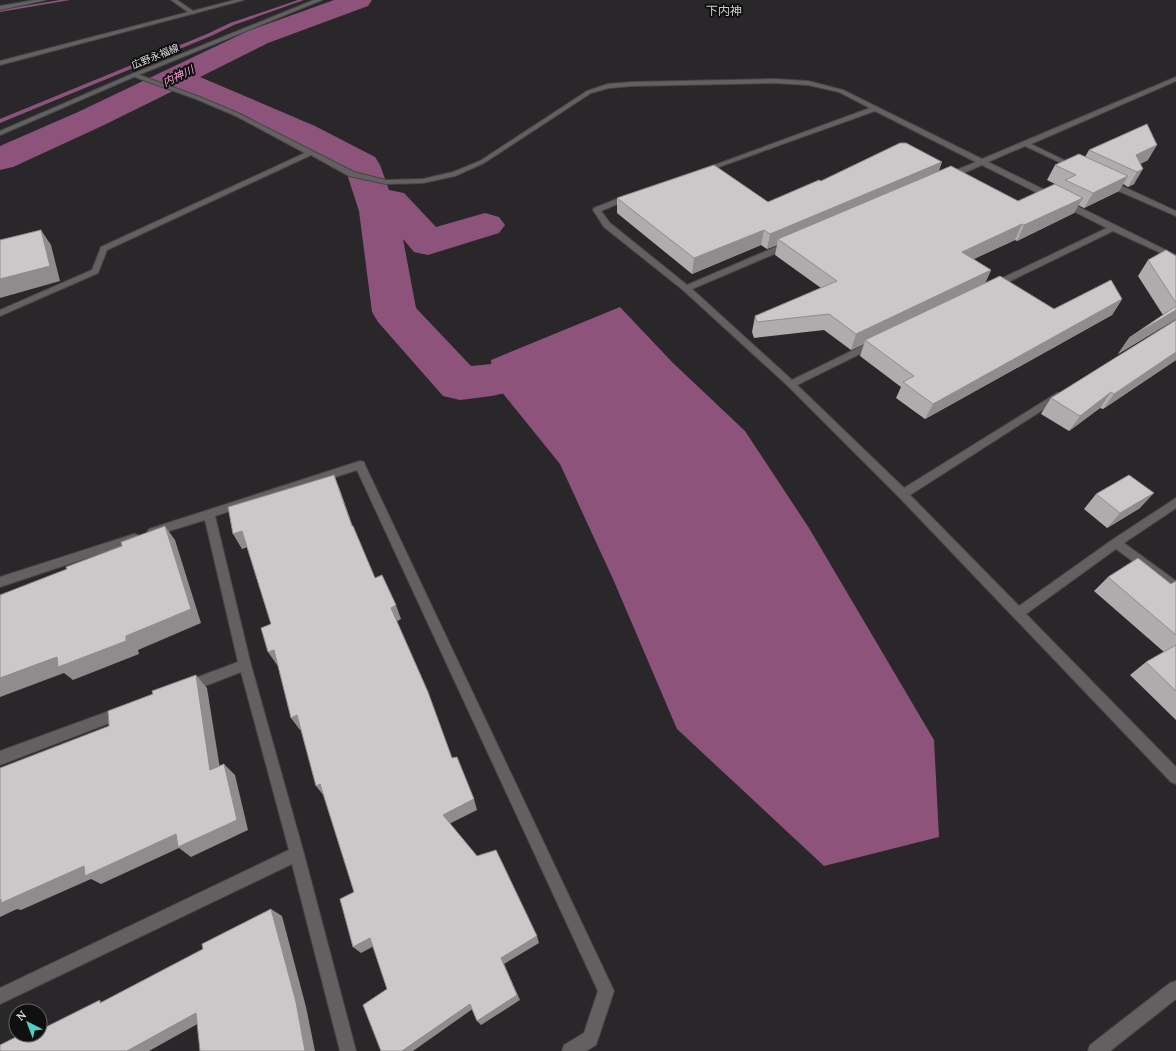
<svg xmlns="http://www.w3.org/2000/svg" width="1176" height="1051" viewBox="0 0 1176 1051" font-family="Lora,'Noto Sans JP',serif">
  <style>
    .water { fill: #8e537b }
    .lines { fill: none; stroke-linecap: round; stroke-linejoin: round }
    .stream { fill: #8e537b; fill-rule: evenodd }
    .river { fill: #8e537b; fill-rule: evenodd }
    .minor-casing { stroke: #474546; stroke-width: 2 }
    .tertiary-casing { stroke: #474546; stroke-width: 2 }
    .secondary-casing { stroke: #474546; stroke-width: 2 }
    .minor { fill: #636062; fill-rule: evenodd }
    .tertiary { fill: #636062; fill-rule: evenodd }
    .secondary { fill: #636062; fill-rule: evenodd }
    .wall { fill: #afacae }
    .shaded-wall { fill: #8e8c8d }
    .building { fill: #cbc8ca; stroke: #8e8c8d }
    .labels { text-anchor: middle; stroke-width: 4; stroke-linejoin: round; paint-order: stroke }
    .far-street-label { font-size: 10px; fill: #dfddde; stroke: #111011 }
    .far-water-label { font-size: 11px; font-style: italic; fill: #f69fd9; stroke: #111011 }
    .far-quarter-label { font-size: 12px; fill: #cecbcd; stroke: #111011 }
  </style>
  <rect width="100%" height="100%" fill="#292729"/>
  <path class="water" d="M 620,307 L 672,362 L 745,431 L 809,528 L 934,740 L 939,837 L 824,866 L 677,729 L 613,579 L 560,464 L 492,380 L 491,360 Z"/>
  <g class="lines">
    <g class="stream">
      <path d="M 60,0 L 70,0 L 0,12 L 0,10 Z"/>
      <path d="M 298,0 L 304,0 L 234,25 L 211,36 L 0,123 L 0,119 L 207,34 L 230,23 Z"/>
    </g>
    <path class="river" d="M 334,0 L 372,0 L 368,6 L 268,43 L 200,77 L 315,126 L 375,157 L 380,165 L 389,190 L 404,193 L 436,227 L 485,213 L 499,217 L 505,225 L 499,233 L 428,255 L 414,252 L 403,239 L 416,308 L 471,366 L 492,364 L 509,368 L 516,380 L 509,392 L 492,396 L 460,400 L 443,396 L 378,322 L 372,312 L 359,211 L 346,171 L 291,140 L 175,90 L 102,126 L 13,167 L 0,170 L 0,146 L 78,112 L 248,31 Z"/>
    <defs>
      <g id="minor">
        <path d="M 35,0 L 46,0 L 0,10 L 0,6 Z"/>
        <path d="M 171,0 L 177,0 L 196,13 L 191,14 Z"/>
        <path d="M 134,73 L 200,97 L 240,114 L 354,172 L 386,180 L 423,179 L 453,172 L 480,161 L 587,91 L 608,84 L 632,82 L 775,79 L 808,81 L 843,90 L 982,159 L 1176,77 L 1176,81 L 1031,144 L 1078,167 L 1078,169 L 1074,169 L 1025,146 L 988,162 L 1176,255 L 1176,260 L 1113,231 L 996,288 L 990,288 L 989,286 L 990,284 L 1107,228 L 982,165 L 950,179 L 944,179 L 944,175 L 976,162 L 875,111 L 705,172 L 701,172 L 701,170 L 870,108 L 839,92 L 808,85 L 775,83 L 632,86 L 609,88 L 591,93 L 484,163 L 455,176 L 423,183 L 386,184 L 349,176 L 311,155 L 107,250 L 98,273 L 0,316 L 0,310 L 92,270 L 101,247 L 305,153 L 236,116 L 196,99 L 132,76 L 131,75 Z"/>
        <path d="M 1105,181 L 1111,181 L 1176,211 L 1176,216 L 1105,185 Z"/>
        <path d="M 627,195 L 633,195 L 634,197 L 601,211 L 610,223 L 687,285 L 787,242 L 793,242 L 793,246 L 692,289 L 792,380 L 872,341 L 878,341 L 879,343 L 878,345 L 797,385 L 904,488 L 1057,393 L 1063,393 L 1065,395 L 1063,397 L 910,495 L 1019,606 L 1112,540 L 1176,498 L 1176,508 L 1124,543 L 1176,581 L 1176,592 L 1172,590 L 1116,549 L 1026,614 L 1176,767 L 1176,784 L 1171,782 L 899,497 L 788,386 L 683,290 L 604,227 L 593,210 L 594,208 Z"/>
        <path d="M 360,461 L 364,462 L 365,465 L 614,991 L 596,1045 L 586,1051 L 562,1051 L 564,1045 L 584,1033 L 598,991 L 357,470 L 215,516 L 251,665 L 304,854 L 356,1051 L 340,1051 L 292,864 L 0,1004 L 0,988 L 289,850 L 241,672 L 187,693 L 182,691 L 181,687 L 182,683 L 238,662 L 205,520 L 153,536 L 149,535 L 147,532 L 149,529 Z"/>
        <path d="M 134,534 L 138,535 L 140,538 L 138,541 L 0,587 L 0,577 Z"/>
        <path d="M 123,706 L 128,708 L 130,712 L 128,716 L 0,765 L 0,751 Z"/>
      </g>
      <g id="tertiary">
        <path d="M 235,0 L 244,0 L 0,65 L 0,61 Z"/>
        <path d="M 1176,981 L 1176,999 L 1110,1051 L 1088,1051 L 1090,1045 L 1170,983 Z"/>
      </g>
      <path id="secondary" d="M 314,0 L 322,0 L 136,76 L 0,135 L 0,131 L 132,74 Z"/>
    </defs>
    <use href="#minor" class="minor-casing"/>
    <use href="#tertiary" class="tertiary-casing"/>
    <use href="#secondary" class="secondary-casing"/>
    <use href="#minor" class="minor"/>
    <use href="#tertiary" class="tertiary"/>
    <use href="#secondary" class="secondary"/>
  </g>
  <g class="wall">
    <path d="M 1089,150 L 1148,160 L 1140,164 L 1134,184 L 1128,187 L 1123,184 L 1119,191 L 1084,208 L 1078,205 L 1074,213 L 1017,241 L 1015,240 L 973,259 L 991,270 L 985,283 L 1054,309 L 1122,299 L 1112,315 L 925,419 L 896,398 L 901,387 L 860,356 L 864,344 L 851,350 L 824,330 L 754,338 L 752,332 L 755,316 L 821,288 L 775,255 L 777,245 L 767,249 L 761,245 L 692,274 L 617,213 L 617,198 L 768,202 L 821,181 L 939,171 L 1018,201 L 1061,187 L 1047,180 L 1055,165 L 1085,157 Z"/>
    <path d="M 1176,256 L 1176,319 L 1118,354 L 1129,338 L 1163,315 L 1138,276 L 1148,260 Z"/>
    <path d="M 1176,320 L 1176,360 L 1103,409 L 1100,408 L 1069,431 L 1041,414 L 1051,398 Z"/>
    <path d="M 1096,494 L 1140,508 L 1107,528 L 1084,509 Z"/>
    <path d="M 1108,577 L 1171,584 L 1176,581 L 1176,720 L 1130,675 L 1146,662 L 1164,652 L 1094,591 Z"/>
  </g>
  <g class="shaded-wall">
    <path d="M 1157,145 L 1148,160 L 1130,169 L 1136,155 Z"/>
    <path d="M 942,162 L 937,177 L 778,239 L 777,245 L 767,249 L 770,234 Z"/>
    <path d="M 1143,169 L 1134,184 L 1128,187 L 1137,172 Z"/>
    <path d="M 1128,176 L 1119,191 L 1084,208 L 1093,193 Z"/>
    <path d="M 1083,198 L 1074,213 L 1017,241 L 1024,225 Z"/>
    <path d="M 1022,224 L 1015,240 L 955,268 L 962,252 Z"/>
    <path d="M 41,230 L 51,245 L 60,281 L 0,298 L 0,279 Z"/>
    <path d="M 764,230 L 761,245 L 692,274 L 694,258 Z"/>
    <path d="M 991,270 L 984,286 L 865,340 L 864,344 L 851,350 L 856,334 Z"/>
    <path d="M 1122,299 L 1112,315 L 925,419 L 933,404 Z"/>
    <path d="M 1176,310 L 1176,319 L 1118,354 L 1129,338 Z"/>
    <path d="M 1176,352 L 1176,360 L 1103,409 L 1114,394 Z"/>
    <path d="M 1111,392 L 1100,408 L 1069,431 L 1080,416 Z"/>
    <path d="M 334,475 L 340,490 L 358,541 L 352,526 Z"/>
    <path d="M 1154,493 L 1140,508 L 1107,528 L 1120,513 Z"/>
    <path d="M 165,526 L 175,540 L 201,623 L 138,650 L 139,654 L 73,680 L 64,673 L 0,697 L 0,678 L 57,657 L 126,636 Z"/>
    <path d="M 242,531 L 251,546 L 242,549 L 233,534 Z"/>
    <path d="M 396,605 L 401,619 L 396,622 L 391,608 Z"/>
    <path d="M 274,650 L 282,663 L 277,665 L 268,652 Z"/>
    <path d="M 196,675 L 207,688 L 222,781 L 210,770 Z"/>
    <path d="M 297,715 L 305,727 L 300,730 L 291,718 Z"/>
    <path d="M 224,764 L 235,775 L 248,830 L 191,857 L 179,848 L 101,884 L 91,879 L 21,910 L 17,909 L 0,917 L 0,900 Z"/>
    <path d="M 320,784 L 324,796 L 316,786 Z"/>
    <path d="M 474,799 L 477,810 L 447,825 L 443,815 Z"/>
    <path d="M 271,909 L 282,916 L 306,1007 L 315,1051 L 305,1051 Z"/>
    <path d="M 537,936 L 539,943 L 504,964 L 520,1000 L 481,1025 L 477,1021 L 501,958 Z"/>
    <path d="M 370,938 L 378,944 L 361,953 L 353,947 Z"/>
    <path d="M 470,1004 L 474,1008 L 413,1051 L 402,1051 Z"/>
    <path d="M 196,1013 L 210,1017 L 149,1051 L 127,1051 Z"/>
    <path d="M 21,1035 L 41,1038 L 21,1040 Z"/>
  </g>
  <g class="building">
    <path d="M 1147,124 L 1157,145 L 1136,155 L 1143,169 L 1137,172 L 1089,150 Z"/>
    <path d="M 900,143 L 906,143 L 942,162 L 770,234 L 764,230 L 694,258 L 617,198 L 714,165 L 768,202 L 819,180 L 821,181 Z"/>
    <path d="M 1079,154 L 1128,176 L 1093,193 L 1065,180 L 1076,175 L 1055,165 Z"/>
    <path d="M 951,166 L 1018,201 L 1055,184 L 1083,198 L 1024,225 L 1022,224 L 962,252 L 991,270 L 856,334 L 829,314 L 757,322 L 755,316 L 837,281 L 778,239 Z"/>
    <path d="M 41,230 L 50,266 L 0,279 L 0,240 Z"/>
    <path d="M 1166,250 L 1176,256 L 1176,303 L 1148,260 Z"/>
    <path d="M 1000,276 L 1054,309 L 1111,280 L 1122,299 L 933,404 L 903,382 L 914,376 L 865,340 Z"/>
    <path d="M 1176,306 L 1176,310 L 1129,338 Z"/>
    <path d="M 1176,320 L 1176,352 L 1114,394 L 1111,392 L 1080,416 L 1051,398 Z"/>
    <path d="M 334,475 L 352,526 L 353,526 L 375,578 L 382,575 L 396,605 L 391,608 L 428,692 L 452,758 L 457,757 L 474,799 L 443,815 L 477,856 L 496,850 L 537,936 L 501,958 L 517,995 L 477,1021 L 470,1004 L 402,1051 L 381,1051 L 363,1005 L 387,989 L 370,938 L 353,947 L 340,899 L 354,892 L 320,784 L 316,786 L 297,715 L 291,718 L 274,650 L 268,652 L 261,628 L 271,624 L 242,531 L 233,534 L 228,507 Z"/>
    <path d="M 1129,475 L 1154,493 L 1120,513 L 1096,494 Z"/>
    <path d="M 165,526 L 191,609 L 126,636 L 126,641 L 58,667 L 57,657 L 0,678 L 0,595 L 67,569 L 66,567 L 122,546 L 121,542 Z"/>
    <path d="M 1138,558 L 1171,584 L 1176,581 L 1176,635 L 1108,577 Z"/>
    <path d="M 1176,645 L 1176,691 L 1146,662 Z"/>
    <path d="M 196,675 L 210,770 L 224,764 L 237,820 L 178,847 L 176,834 L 85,876 L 84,866 L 1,903 L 1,899 L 0,900 L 0,768 L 109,726 L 108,711 L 153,694 L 152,691 Z"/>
    <path d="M 271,909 L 296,1002 L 305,1051 L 200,1051 L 196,1013 L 127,1051 L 0,1051 L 0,1045 L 20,1035 L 21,1040 L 30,1035 L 40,1035 L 40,1030 L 100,1000 L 100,1003 L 203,949 L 202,944 Z"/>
  </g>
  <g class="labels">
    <g class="far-street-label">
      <text transform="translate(155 56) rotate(-22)" y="4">広野永福線</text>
    </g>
    <g class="far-water-label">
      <text transform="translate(178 76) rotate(-26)" y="4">内神川</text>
    </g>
    <g class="far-quarter-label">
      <text x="724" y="15">下内神</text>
    </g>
  </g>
  <g transform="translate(28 1023) rotate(318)"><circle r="19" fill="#111011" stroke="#636263"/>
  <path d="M0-3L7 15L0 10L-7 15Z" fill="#54cdc6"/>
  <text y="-6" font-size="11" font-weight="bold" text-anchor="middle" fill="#dfddde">N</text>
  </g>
</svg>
